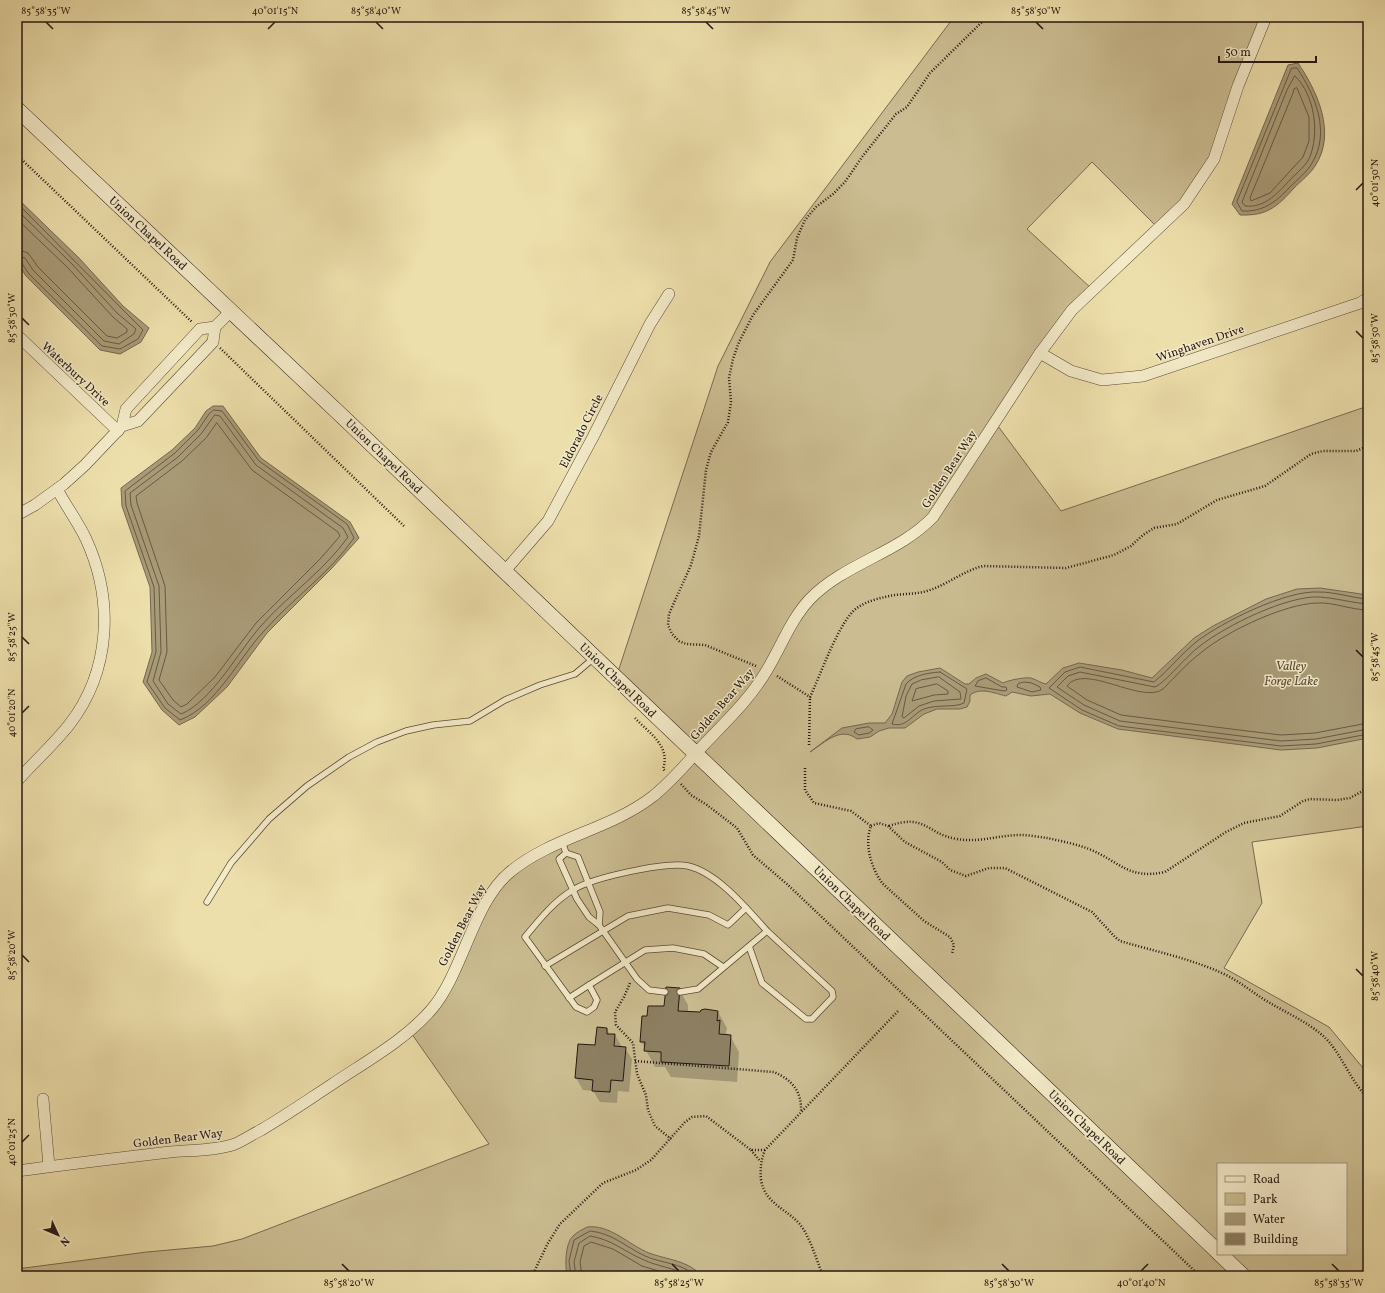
<svg xmlns="http://www.w3.org/2000/svg" width="1385" height="1293" viewBox="0 0 1385 1293" font-family="Vollkorn,serif">
  <style>
    .green { fill: #cbbd91; stroke: #786a52; fill-rule: evenodd }
    .water { fill: #a99b77; stroke: #74674f }
    .shadow { fill: #0003 }
    .lines { fill: none; stroke-linecap: round; stroke-linejoin: round }
    .shore { stroke: #675a44; stroke-width: 1 }
    .building { fill: #8d7f62; stroke: #251812 }
    .lane-casing { stroke: #574a38; stroke-width: 7 }
    .street-casing { stroke: #574a38; stroke-width: 12 }
    .secondary-casing { stroke: #251812; stroke-width: 16 }
    .path { stroke: #251812; stroke-width: 2.5; stroke-dasharray: 1 2; stroke-linecap: butt }
    .lane { stroke: #f3eac8; stroke-width: 5.5 }
    .street { stroke: #f3eac8; stroke-width: 11 }
    .secondary { stroke: #f3eac8; stroke-width: 15 }
    .ticks { fill: none; stroke: #251812; stroke-width: 1.5 }
    .labels { text-anchor: middle; stroke-width: 3; stroke-linejoin: round; paint-order: stroke }
    .street-label { font-size: 12px; fill: #251812; stroke: #f3eac8 }
    .water-label { font-size: 13px; font-style: italic; fill: #5a4c3a; stroke: #f3eac8 }
    .neatline { fill: none; stroke: #251812; stroke-width: 1.5 }
    .ticks-label { font-size: 10px; text-anchor: middle; fill: #251812 }
  </style>
  <rect width="100%" height="100%" fill="#eddfab"/>
  <filter id="stains"><feTurbulence type="fractalNoise" baseFrequency=".005" numOctaves="4"/><feColorMatrix values="0 0 0 0 .2 0 0 0 0 .09 0 0 0 0 .02 0 0 0 .5 -.17"/></filter>
  <radialGradient id="worn" r=".72"><stop offset=".6" stop-color="#630" stop-opacity="0"/><stop offset="1" stop-color="#630" stop-opacity=".3"/></radialGradient>
  <path class="green" d="M 954,17 L 1266,17 L 1214,159 L 1158,228 L 1092,162 L 1027,229 L 1093,290 L 995,422 L 1061,511 L 1368,406 L 1368,826 L 1252,842 L 1262,903 L 1224,968 L 1329,1027 L 1368,1074 L 1368,1276 L 17,1276 L 17,1269 L 147,1252 L 213,1246 L 242,1239 L 489,1144 L 409,1030 L 420,1022 L 507,874 L 631,811 L 695,754 L 616,678 L 718,366 L 770,262 ZM 1218,1164 L 1346,1164 L 1346,1254 L 1218,1254 Z"/>
  <g class="water">
    <path d="M 1298,63 C 1317,91 1337,133 1315,166 C 1310,174 1301,181 1294,188 C 1277,207 1267,216 1240,215 L 1232,204 L 1288,65 Z"/>
    <path d="M 17,198 L 79,258 L 123,306 L 149,328 L 141,342 L 120,354 L 100,350 L 26,276 L 17,262 Z"/>
    <path d="M 213,406 L 223,406 L 261,458 L 350,522 L 359,538 L 332,568 L 267,633 L 227,687 L 195,717 L 179,725 L 162,710 L 143,682 L 152,652 L 150,587 L 122,506 L 121,488 L 172,450 L 195,428 L 206,411 Z"/>
    <path d="M 1320,588 L 1368,595 L 1368,738 L 1317,748 L 1281,750 L 1118,729 L 1080,713 L 1050,694 L 1031,696 L 1012,692 L 1006,696 C 993,693 981,687 970,695 L 970,701 L 967,707 L 960,709 L 937,709 L 924,714 L 905,728 L 889,728 L 879,731 L 870,737 L 857,739 C 841,726 825,742 810,752 L 842,728 L 869,723 L 885,723 L 892,714 L 902,682 L 907,676 L 918,672 L 940,668 L 965,684 L 969,684 L 976,678 L 986,674 L 1003,683 C 1009,680 1025,677 1031,678 C 1037,680 1041,683 1046,684 L 1063,668 L 1079,663 L 1122,670 L 1152,678 L 1194,638 L 1213,626 L 1266,599 L 1297,589 Z"/>
    <path d="M 587,1227 C 610,1224 629,1245 649,1253 C 668,1260 687,1260 702,1276 L 567,1276 C 565,1266 565,1243 573,1236 C 577,1232 582,1230 587,1227 Z"/>
  </g>
  <g class="shadow">
    <path d="M 679,989 L 688,1005 L 688,1012 L 718,1012 L 727,1028 L 726,1033 L 730,1036 L 739,1052 L 737,1082 L 671,1077 L 665,1067 L 655,1067 L 641,1041 L 648,1017 L 665,1007 Z"/>
    <path d="M 607,1029 L 610,1035 L 615,1035 L 622,1047 L 625,1048 L 632,1059 L 629,1092 L 618,1091 L 617,1103 L 600,1102 L 593,1091 L 583,1090 L 576,1078 L 579,1045 L 596,1046 Z"/>
  </g>
  <g class="lines">
    <g class="shore">
      <path d="M 1292,68 L 1297,68 C 1315,95 1331,132 1312,163 C 1307,172 1297,180 1289,188 C 1276,202 1263,212 1242,211 L 1237,202 Z"/>
      <path d="M 1295,76 C 1315,95 1320,134 1309,159 C 1304,168 1293,176 1286,184 C 1275,196 1263,208 1245,206 L 1242,202 L 1287,90 Z"/>
      <path d="M 1297,88 L 1309,117 L 1309,141 L 1303,157 L 1270,193 L 1251,201 L 1250,198 L 1293,93 L 1294,89 Z"/>
      <path d="M 17,203 L 143,330 L 138,339 L 120,349 L 102,346 L 29,274 L 21,262 L 17,261"/>
      <path d="M 17,210 L 72,264 L 117,313 L 136,329 L 134,334 L 119,344 L 104,341 L 33,270 L 25,258 L 17,256"/>
      <path d="M 17,219 L 68,268 L 113,317 L 127,329 L 127,332 L 117,338 L 107,336 L 38,267 L 28,253 L 17,249"/>
      <path d="M 214,410 L 222,411 L 259,461 L 347,524 L 354,538 C 330,573 293,598 265,630 C 239,657 217,706 180,720 L 165,708 L 147,682 L 156,652 L 154,587 L 126,506 L 125,491 L 175,453 L 198,430 L 209,414 Z"/>
      <path d="M 215,415 L 220,416 L 256,465 L 343,528 L 348,537 C 324,571 288,595 260,627 C 239,651 211,702 181,714 L 168,704 L 153,681 L 161,652 L 159,586 L 131,505 L 130,493 L 178,457 L 201,434 Z"/>
      <path d="M 217,423 L 252,470 L 338,532 L 340,536 L 321,558 L 256,623 L 215,677 L 187,704 L 181,707 L 173,700 L 159,680 L 167,652 L 165,586 L 137,503 L 136,496 L 182,461 L 206,438 Z"/>
      <path d="M 1368,599 C 1352,598 1336,592 1319,592 C 1286,590 1222,622 1196,642 C 1181,654 1169,670 1154,682 L 1080,667 L 1065,672 L 1049,688 L 1082,710 L 1119,726 L 1281,746 L 1316,744 L 1368,734"/>
      <path d="M 1368,604 C 1352,603 1336,598 1320,597 C 1288,595 1225,626 1200,646 C 1187,655 1166,682 1155,687 L 1080,672 L 1068,676 L 1057,687 L 1084,705 L 1120,721 L 1281,741 L 1316,739 L 1368,729"/>
      <path d="M 1368,610 C 1351,610 1334,602 1317,603 C 1284,604 1228,631 1203,651 C 1188,662 1176,676 1163,689 C 1142,705 1084,662 1067,686 L 1087,700 L 1121,715 L 1239,730 L 1281,735 L 1315,733 L 1368,723"/>
      <path d="M 940,672 L 967,689 L 964,703 C 954,708 938,704 924,709 C 912,714 907,728 892,724 L 906,684 C 914,675 928,673 940,672 Z"/>
      <path d="M 939,677 L 960,692 L 961,699 L 934,701 L 919,706 L 904,718 L 902,717 L 906,696 L 912,684 L 921,680 Z"/>
      <path d="M 986,678 L 1002,687 L 1006,687 L 1007,690 L 1004,691 L 975,686 L 978,681 Z"/>
      <path d="M 1024,682 L 1032,683 L 1040,687 L 1041,690 L 1032,692 L 1017,687 L 1018,684 Z"/>
      <path d="M 937,684 L 948,691 L 948,694 L 934,695 L 912,701 L 916,689 Z"/>
      <path d="M 869,727 L 873,730 L 869,733 L 859,735 L 854,732 L 856,729 Z"/>
      <path d="M 571,1276 L 569,1261 L 574,1240 L 590,1231 C 612,1233 626,1247 645,1256 C 663,1264 680,1262 696,1276"/>
      <path d="M 576,1276 L 574,1262 L 579,1243 L 590,1236 C 611,1239 625,1252 644,1260 C 659,1267 673,1267 688,1276"/>
      <path d="M 582,1276 L 580,1262 L 584,1246 L 591,1242 L 613,1249 L 642,1266 L 675,1276"/>
    </g>
  </g>
  <g class="building">
    <path d="M 666,987 L 680,988 L 678,1011 L 700,1012 L 701,1010 L 705,1009 L 718,1011 L 717,1021 L 720,1020 L 719,1034 L 731,1035 L 729,1066 L 661,1062 L 661,1052 L 644,1051 L 645,1042 L 640,1042 L 642,1016 L 647,1016 L 648,1006 L 664,1006 Z"/>
    <path d="M 597,1027 L 607,1028 L 607,1034 L 615,1034 L 614,1046 L 626,1047 L 623,1081 L 611,1080 L 610,1092 L 592,1091 L 593,1080 L 575,1078 L 578,1044 L 595,1045 Z"/>
  </g>
  <g class="lines">
    <defs>
      <g id="lane">
        <path d="M 562,841 L 566,853 L 578,857 L 600,912 L 599,925"/>
        <path d="M 566,853 L 559,859 L 577,899 L 589,917 L 599,925 L 637,979 L 649,990 L 665,992"/>
        <path d="M 207,902 L 231,863 L 269,819 L 307,786 L 349,757 L 377,742 L 406,731 L 433,725 L 470,721 L 505,700 L 540,685 L 575,674 L 594,658"/>
        <path d="M 545,966 L 628,916 L 668,908 L 709,915 L 728,925 L 746,908"/>
        <path d="M 723,967 L 704,954 L 673,948 L 645,950 L 589,985 L 597,1000 L 594,1007 L 587,1012 L 576,1007 L 525,937 C 539,920 554,901 573,890 C 591,878 667,861 688,866 C 718,873 747,909 767,931"/>
        <path d="M 680,992 L 698,989 L 767,931 L 832,991 L 833,997 L 812,1019 L 806,1019 L 762,983 L 749,946"/>
        <path d="M 569,998 L 589,985"/>
      </g>
      <g id="street">
        <path d="M 215,327 L 231,311"/>
        <path d="M 17,335 L 118,431"/>
        <path d="M 1040,353 L 1071,371 L 1102,380 L 1143,376 L 1360,303 L 1368,298"/>
        <path d="M 17,515 L 35,505 L 64,484 L 85,465 L 122,426 L 138,421 L 213,342 L 215,327 L 200,329 L 126,409 L 122,426"/>
        <path d="M 504,572 L 548,521 L 593,437 L 650,324 L 669,294"/>
        <path d="M 17,781 C 34,762 53,745 69,725 C 111,671 114,600 86,539 C 78,522 66,506 57,489"/>
        <path d="M 43,1099 L 49,1166"/>
        <path d="M 17,1171 C 68,1164 119,1158 170,1152 C 191,1150 215,1151 235,1144 C 244,1140 253,1134 261,1130 C 285,1116 308,1100 331,1085 C 365,1062 404,1041 431,1010 C 463,973 473,902 510,872 C 552,837 609,830 652,797 C 669,784 683,767 698,751 C 722,725 749,701 767,670 C 781,647 791,619 810,599 C 845,563 899,553 933,517 L 1040,353 L 1072,310 L 1184,204 L 1214,159 L 1238,86 L 1266,17"/>
      </g>
      <g id="secondary">
        <path d="M 17,109 L 345,419 L 1218,1252"/>
        <path d="M 1220,1254 L 1243,1276"/>
      </g>
    </defs>
    <use href="#lane" class="lane-casing"/>
    <use href="#street" class="street-casing"/>
    <use href="#secondary" class="secondary-casing"/>
    <g class="path">
      <path d="M 17,155 L 192,322"/>
      <path d="M 220,348 L 405,527"/>
      <path d="M 756,666 L 705,645 L 686,644 L 679,641 L 672,634 L 668,625 L 669,614 L 691,565 L 699,536 L 706,470 L 711,452 L 728,422 L 731,402 L 729,378 L 733,359 L 739,342 L 753,315 L 793,260 L 797,238 L 805,220 L 816,207 L 833,194 L 845,182 L 862,157 L 896,114 L 907,107 L 930,73 L 987,17"/>
      <path d="M 777,676 L 810,697 C 820,676 840,619 857,608 C 865,602 876,599 885,597 C 899,593 913,595 927,591 C 947,585 963,571 983,566 L 1066,568 L 1114,555 L 1131,546 L 1143,535 L 1154,528 L 1177,524 L 1217,500 L 1265,486 L 1311,454 L 1323,451 L 1356,451 L 1368,446"/>
      <path d="M 635,718 C 649,733 671,746 663,769 L 665,771"/>
      <path d="M 809,745 L 810,697"/>
      <path d="M 805,768 L 805,790 L 814,803 L 851,811 L 871,826 C 864,844 871,867 882,883 L 924,921 L 950,937 L 954,945 L 952,954"/>
      <path d="M 681,784 L 691,795 L 707,805 L 737,828 L 753,855 L 788,885 L 1200,1276"/>
      <path d="M 871,826 L 879,823 L 888,826 L 905,842 L 942,862 L 950,870 L 966,876 L 989,868 L 1005,868 L 1092,912 L 1115,937 L 1120,941 C 1154,951 1192,959 1224,974 C 1241,982 1254,994 1270,1003 C 1287,1013 1307,1022 1322,1035 C 1341,1051 1349,1080 1368,1098"/>
      <path d="M 889,826 C 926,813 926,834 957,839 C 979,843 999,835 1020,835 C 1029,835 1039,837 1047,838 C 1061,841 1076,844 1089,849 C 1119,861 1128,880 1165,872 L 1226,832 L 1244,823 L 1280,816 L 1303,801 L 1310,799 L 1337,800 L 1350,798 L 1368,788"/>
      <path d="M 630,983 L 624,997 L 615,1012 L 616,1025 L 633,1043 L 637,1074 L 646,1095 L 648,1110 L 655,1126 L 671,1139"/>
      <path d="M 635,1061 L 774,1072 C 792,1080 802,1091 801,1112"/>
      <path d="M 751,1150 L 760,1161"/>
      <path d="M 532,1276 L 548,1243 L 560,1224 L 603,1183 L 636,1170 L 651,1160 L 685,1122 L 692,1117 L 706,1116 L 751,1150 L 765,1150"/>
      <path d="M 823,1276 C 817,1261 812,1244 804,1230 C 791,1209 766,1207 761,1180 C 760,1169 761,1160 765,1150 L 899,1010"/>
    </g>
    <use href="#lane" class="lane"/>
    <use href="#street" class="street"/>
    <use href="#secondary" class="secondary"/>
  </g>
  <path class="ticks" d="M 46,22 L 53,29M 376,22 L 383,29M 706,22 L 713,29M 1036,22 L 1043,29M 268,29 L 275,22M 1356,190 L 1363,183M 22,318 L 29,325M 1356,331 L 1363,338M 22,637 L 29,644M 1356,650 L 1363,657M 22,713 L 29,706M 22,955 L 29,962M 1356,969 L 1363,976M 22,1142 L 29,1135M 342,1264 L 349,1271M 672,1264 L 679,1271M 1002,1264 L 1009,1271M 1332,1264 L 1339,1271M 1141,1271 L 1148,1264"/>
  <g class="labels">
    <g class="street-label">
      <text transform="translate(148 233) rotate(43)" y="4">Union Chapel Road</text>
      <text transform="translate(1200 343) rotate(-19)" y="4">Winghaven Drive</text>
      <text transform="translate(76 374) rotate(43)" y="4">Waterbury Drive</text>
      <text transform="translate(581 431) rotate(-63)" y="4">Eldorado Circle</text>
      <text transform="translate(384 456) rotate(44)" y="4">Union Chapel Road</text>
      <text transform="translate(949 469) rotate(-57)" y="4">Golden Bear Way</text>
      <text transform="translate(618 680) rotate(44)" y="4">Union Chapel Road</text>
      <text transform="translate(722 704) rotate(-49)" y="4">Golden Bear Way</text>
      <text transform="translate(852 903) rotate(44)" y="4">Union Chapel Road</text>
      <text transform="translate(462 925) rotate(-63)" y="4">Golden Bear Way</text>
      <text transform="translate(1087 1127) rotate(44)" y="4">Union Chapel Road</text>
      <text transform="translate(178 1138) rotate(-7)" y="4">Golden Bear Way</text>
    </g>
    <g class="water-label">
      <text x="1291" y="670">Valley<tspan x="1291" dy="15">Forge Lake</tspan></text>
    </g>
  </g>
  <rect width="1385" height="1293" fill="none" stroke="#eddfab" stroke-width="44"/>
  <rect x="1217" y="1163" width="130" height="92" fill="#f3eac8" stroke="#a1967f"/>
  <rect x="1225" y="1176" width="20" height="6" fill="#f3eac8" stroke="#a1967f"/>
  <text x="1253" y="1183" font-size="12" fill="#251812">Road</text>
  <rect x="1225" y="1193" width="20" height="12" fill="#cbbd91" stroke="#a1967f"/>
  <text x="1253" y="1203" font-size="12" fill="#251812">Park</text>
  <rect x="1225" y="1213" width="20" height="12" fill="#a99b77" stroke="#a1967f"/>
  <text x="1253" y="1223" font-size="12" fill="#251812">Water</text>
  <rect x="1225" y="1233" width="20" height="12" fill="#8d7f62" stroke="#a1967f"/>
  <text x="1253" y="1243" font-size="12" fill="#251812">Building</text>
  <g transform="translate(58 1235) rotate(134)" stroke="#f3eac8" stroke-width="3" paint-order="stroke">
  <path d="M0-3L7 15L0 10L-7 15Z" fill="#251812"/>
  <text y="-6" font-size="11" font-weight="bold" text-anchor="middle" fill="#251812">N</text>
  </g>
  <path d="M1219 56v6h97v-6" fill="none" stroke="#251812" stroke-width="2"/>
  <text x="1225" y="56" font-size="12" fill="#251812" stroke="#f3eac8" stroke-width="3" paint-order="stroke">50 m</text>
  <rect x="22" y="22" width="1341" height="1249" class="neatline"/>
  <g class="ticks-label">
    <text x="46" y="14">85°58'35"W</text>
    <text x="275" y="14">40°01'15"N</text>
    <text x="376" y="14">85°58'40"W</text>
    <text x="706" y="14">85°58'45"W</text>
    <text x="1036" y="14">85°58'50"W</text>
    <text transform="translate(1374 183) rotate(-90)" y="4">40°01'30"N</text>
    <text transform="translate(11 318) rotate(-90)" y="4">85°58'30"W</text>
    <text transform="translate(1374 338) rotate(-90)" y="4">85°58'50"W</text>
    <text transform="translate(11 637) rotate(-90)" y="4">85°58'25"W</text>
    <text transform="translate(1374 657) rotate(-90)" y="4">85°58'45"W</text>
    <text transform="translate(11 713) rotate(-90)" y="4">40°01'20"N</text>
    <text transform="translate(11 955) rotate(-90)" y="4">85°58'20"W</text>
    <text transform="translate(1374 976) rotate(-90)" y="4">85°58'40"W</text>
    <text transform="translate(11 1142) rotate(-90)" y="4">40°01'25"N</text>
    <text x="349" y="1286">85°58'20"W</text>
    <text x="679" y="1286">85°58'25"W</text>
    <text x="1009" y="1286">85°58'30"W</text>
    <text x="1141" y="1286">40°01'40"N</text>
    <text x="1339" y="1286">85°58'35"W</text>
  </g>
  <rect width="100%" height="100%" filter="url(#stains)"/>
  <rect width="100%" height="100%" fill="url(#worn)"/>
</svg>
